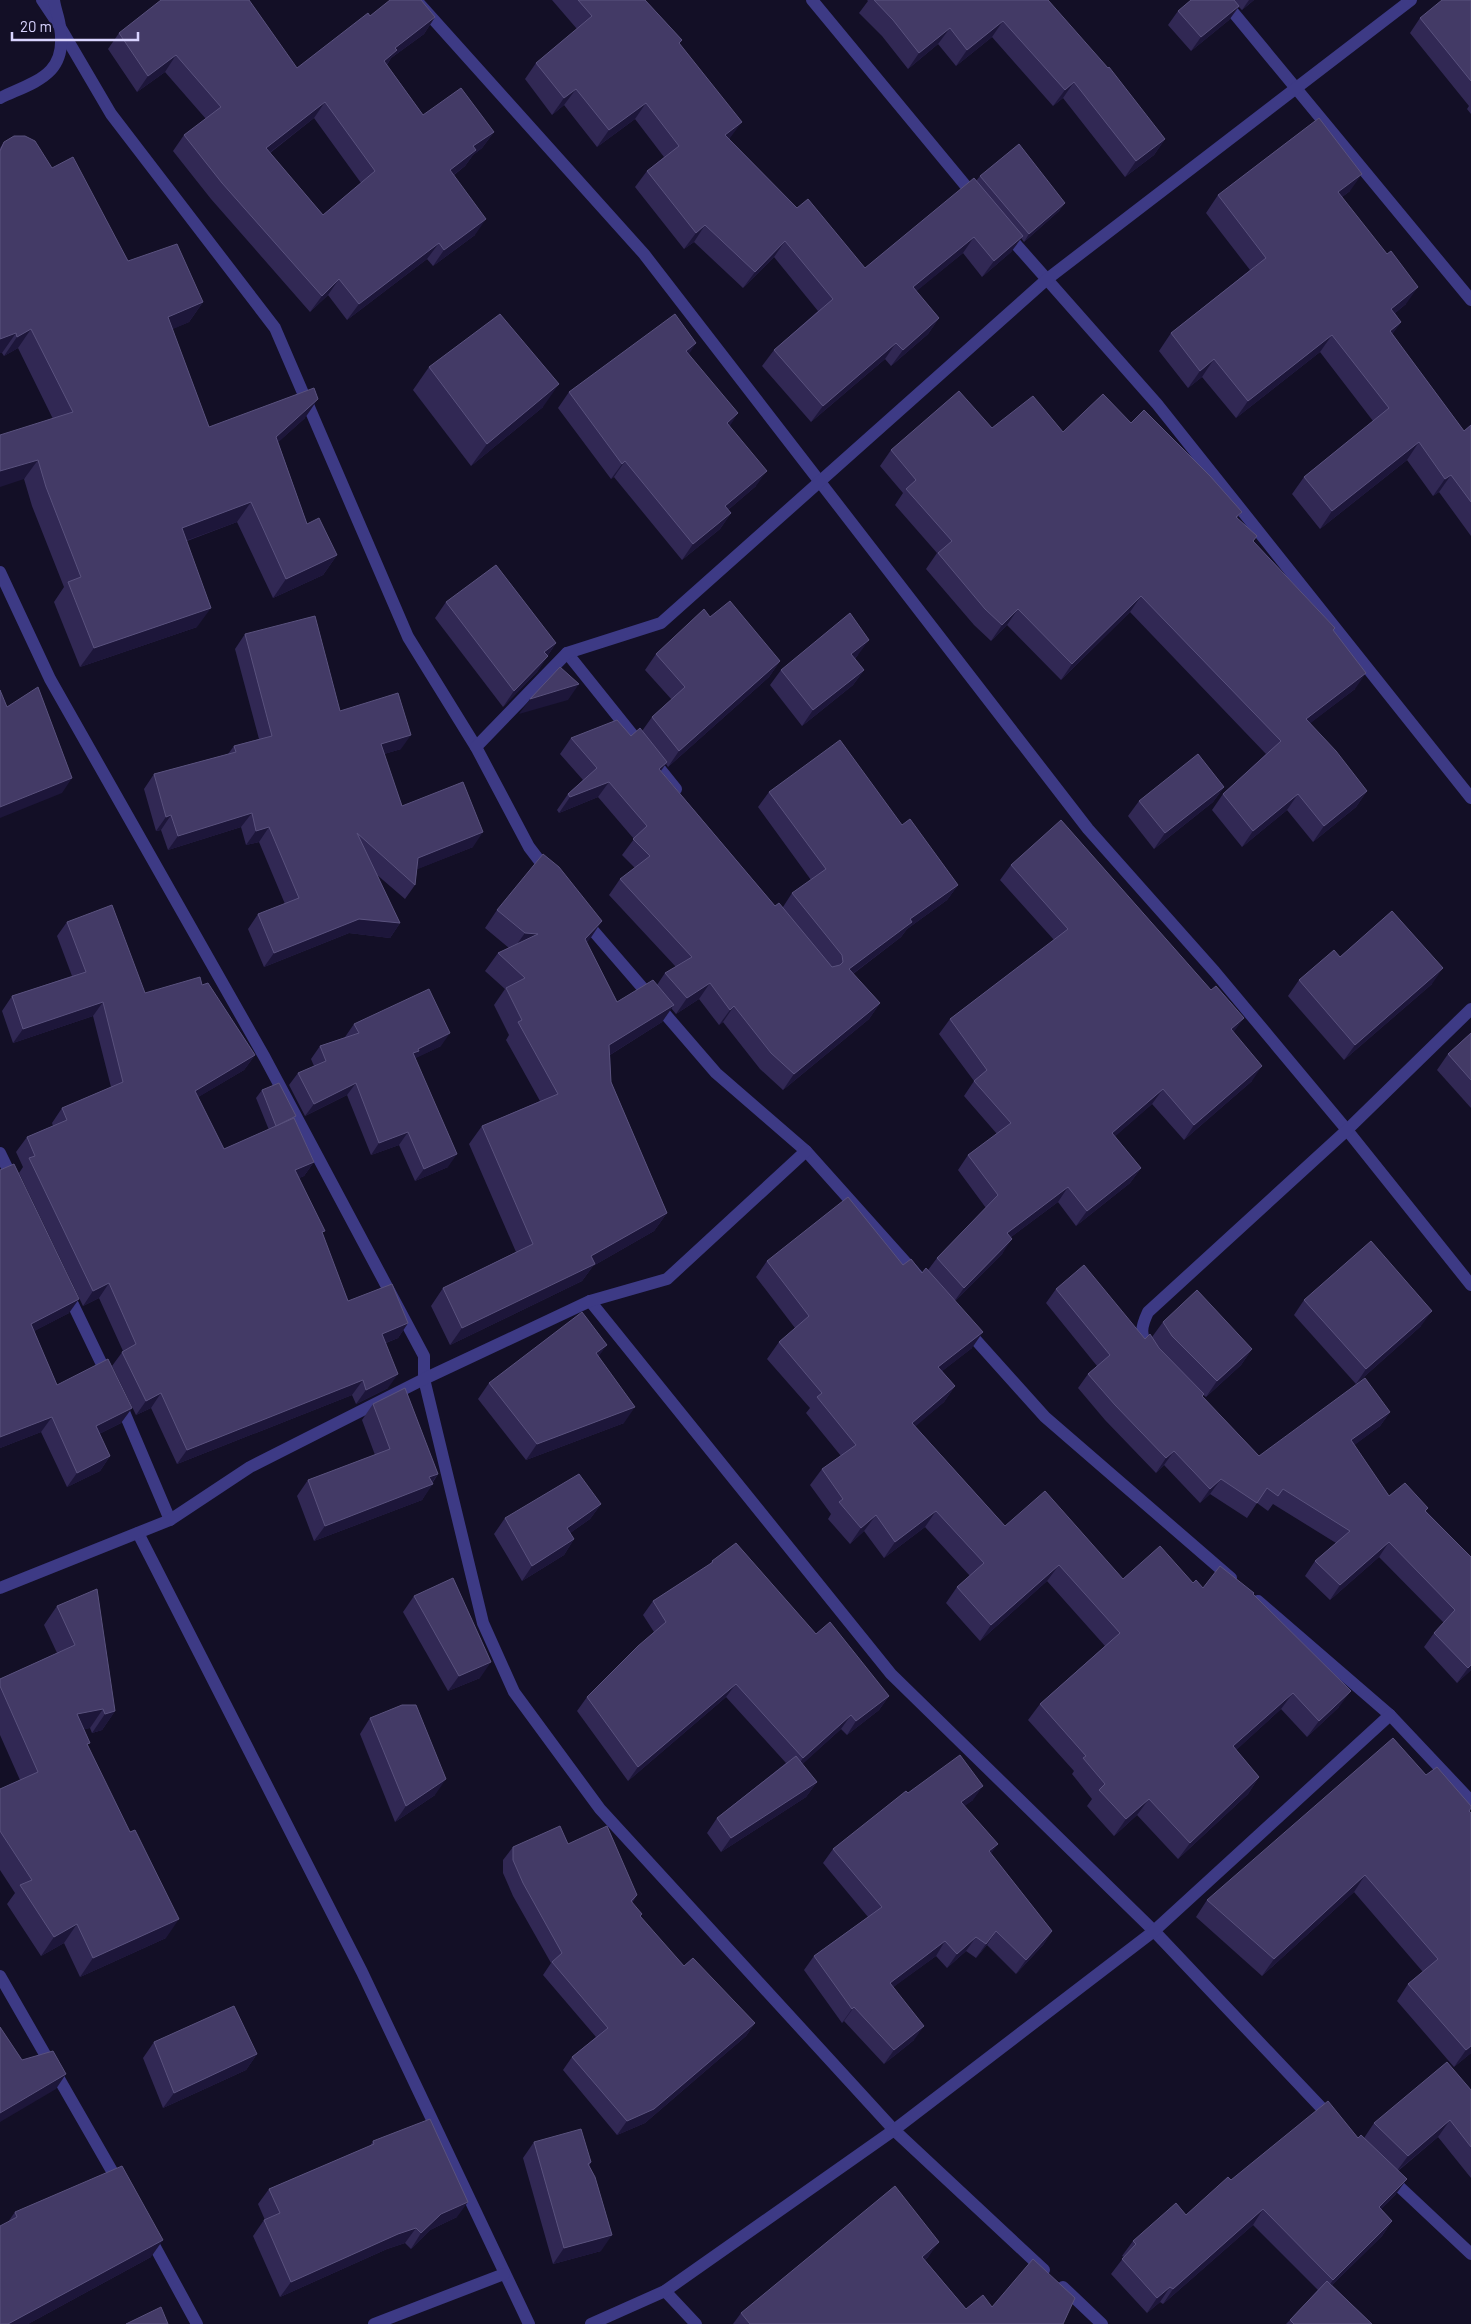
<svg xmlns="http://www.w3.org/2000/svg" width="1471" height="2324" viewBox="0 0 1471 2324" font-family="Barlow,sans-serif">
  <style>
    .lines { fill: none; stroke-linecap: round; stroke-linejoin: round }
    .minor { stroke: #3d3a85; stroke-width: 12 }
    .wall { fill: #312854; fill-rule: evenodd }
    .shaded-wall { fill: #1d163a }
    .building { fill: #433a66; stroke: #5a527e; fill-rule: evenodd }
  </style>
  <rect width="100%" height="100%" fill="#130f26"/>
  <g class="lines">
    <g class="minor">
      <path d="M 42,0 L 60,27 L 111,114 L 275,328 L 408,637 L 476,747"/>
      <path d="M 416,0 L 644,254 L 1088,829 L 1215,972 L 1347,1130 L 1471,1285"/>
      <path d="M 812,0 L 975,197"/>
      <path d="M 1223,0 L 1471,300"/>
      <path d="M 0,98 C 36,81 68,75 60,27 C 59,17 55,9 54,0"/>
      <path d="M 1006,233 L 1157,404 L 1471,798"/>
      <path d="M 0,572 L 50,679 L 265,1058 L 424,1356 L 424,1379 L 483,1623 L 514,1692 L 600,1809 L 894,2130 L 1044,2270"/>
      <path d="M 567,653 L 676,789"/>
      <path d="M 548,872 L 529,847 L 476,747 L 567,653 L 661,623 L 1046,280 L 1411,0"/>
      <path d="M 584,920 L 716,1073 L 806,1151 L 917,1275"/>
      <path d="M 0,1153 L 14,1182"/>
      <path d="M 67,1292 L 108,1377"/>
      <path d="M 590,1301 L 891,1674 L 1154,1931 L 1332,2119"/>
      <path d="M 966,1329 L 1045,1417 L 1231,1578"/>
      <path d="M 1150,1350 C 1139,1335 1141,1327 1148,1312 L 1347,1130 L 1471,1009"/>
      <path d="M 119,1400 L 170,1520"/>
      <path d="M 138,1533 L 362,1972 L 529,2324"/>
      <path d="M 0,1588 L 170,1520 L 250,1467 L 424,1379 L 590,1301 L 667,1279 L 806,1151"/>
      <path d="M 1258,1601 L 1390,1715 L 1471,1801"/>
      <path d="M 0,1976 L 120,2185"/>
      <path d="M 1388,2176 L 1471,2254"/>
      <path d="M 148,2234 L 197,2324"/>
      <path d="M 1063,2287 L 1102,2324"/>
      <path d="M 665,2291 L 696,2324"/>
      <path d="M 374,2324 L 504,2274"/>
      <path d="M 591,2324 L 665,2291 L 894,2130 L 1154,1931 L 1390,1715"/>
    </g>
  </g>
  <g class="wall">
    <path d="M 552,0 L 645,0 L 682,40 L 679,44 L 730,138 L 729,139 L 797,208 L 865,268 L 976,181 L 980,176 L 1065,203 L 1059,211 L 1024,242 L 1021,238 L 1011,252 L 982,277 L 963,253 L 916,291 L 939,318 L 928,334 L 891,366 L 885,359 L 811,422 L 762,366 L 774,350 L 818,311 L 774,257 L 743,288 L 694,242 L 684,249 L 635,187 L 647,171 L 664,157 L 635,119 L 597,147 L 564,105 L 552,115 L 525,79 L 536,63 L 577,29 Z"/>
    <path d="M 867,0 L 1048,0 L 1165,139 L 1154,155 L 1125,177 L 1063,98 L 1053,106 L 992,37 L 956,66 L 938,44 L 908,69 L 882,36 L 859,13 L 868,1 Z"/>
    <path d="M 1191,0 L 1254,0 L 1242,10 L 1239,7 L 1229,20 L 1191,51 L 1168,25 L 1178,11 Z"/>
    <path d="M 1471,0 L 1471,114 L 1467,109 L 1469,106 L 1410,33 L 1420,18 Z"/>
    <path d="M 370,16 L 435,17 L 424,34 L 391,58 L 387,65 L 423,115 L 494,132 L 482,148 L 473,155 L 465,166 L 454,175 L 475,235 L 433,266 L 427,259 L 347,320 L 328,295 L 310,312 L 211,199 L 173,151 L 184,135 L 206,119 L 165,72 L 137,92 L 108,49 L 119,33 L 297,68 ZM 314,118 L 361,183 L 323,215 L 270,153 Z"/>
    <path d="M 4,142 L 52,168 L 128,261 L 203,302 L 189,322 L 172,329 L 209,427 L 305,418 L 278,442 L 307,524 L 337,555 L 323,575 L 273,598 L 237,522 L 187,541 L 197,627 L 80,667 L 54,602 L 64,587 L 32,506 L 24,479 L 53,419 L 18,348 L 4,356 L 2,353 L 0,353 L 0,148 Z"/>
    <path d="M 1350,191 L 1342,197 L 1406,304 L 1395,313 L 1401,322 L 1392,334 L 1464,431 L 1471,425 L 1471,536 L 1439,492 L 1433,496 L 1407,460 L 1320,529 L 1292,494 L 1304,477 L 1373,421 L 1320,352 L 1236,418 L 1202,377 L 1188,388 L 1159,351 L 1171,333 L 1250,270 L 1206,213 L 1218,195 Z"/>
    <path d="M 689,354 L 729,426 L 756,486 L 728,510 L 731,513 L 720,529 L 682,560 L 614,477 L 611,479 L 558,408 L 569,392 Z"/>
    <path d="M 429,367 L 543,407 L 471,466 L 413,390 Z"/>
    <path d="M 1131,423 L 1242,512 L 1237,518 L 1253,542 L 1335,628 L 1333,630 L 1355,689 L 1310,723 L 1367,791 L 1356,807 L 1313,842 L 1287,810 L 1242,847 L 1212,810 L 1223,794 L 1266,754 L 1130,612 L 1061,680 L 1007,625 L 991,641 L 974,625 L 926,569 L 937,553 L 895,505 L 903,493 L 880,466 L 891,450 L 992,428 L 1063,432 Z"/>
    <path d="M 446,602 L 556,643 L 537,672 L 503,707 L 435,618 Z"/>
    <path d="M 710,617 L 780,661 L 769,677 L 668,767 L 666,764 L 661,771 L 775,906 L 783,907 L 792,893 L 811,880 L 758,807 L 769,792 L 902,825 L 958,885 L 947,900 L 907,929 L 901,937 L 853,974 L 880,1003 L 869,1019 L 783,1090 L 760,1069 L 723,1022 L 719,1025 L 699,999 L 676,1014 L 671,1008 L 662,1022 L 610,1055 L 611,1082 L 667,1213 L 654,1231 L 593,1266 L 582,1281 L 450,1345 L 431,1306 L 443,1288 L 516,1252 L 469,1144 L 482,1126 L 540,1101 L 506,1040 L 509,1035 L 494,1005 L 505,989 L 485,971 L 498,953 L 509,948 L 485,928 L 497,910 L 602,921 L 586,942 L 617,1002 L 657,985 L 665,973 L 676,967 L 609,895 L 620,879 L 635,868 L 622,855 L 634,839 L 598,797 L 559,813 L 557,810 L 568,794 L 583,780 L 560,754 L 571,738 L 631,736 L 642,731 L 652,717 L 672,700 L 645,670 L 656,654 Z"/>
    <path d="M 245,634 L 340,711 L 401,749 L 384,754 L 402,806 L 473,847 L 417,869 L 415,885 L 405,899 L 376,874 L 400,923 L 390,938 L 349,933 L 264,967 L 248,929 L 258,914 L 285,904 L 259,842 L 246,845 L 241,827 L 168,850 L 161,830 L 156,831 L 144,789 L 154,774 L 228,754 L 234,746 L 259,739 L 235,649 Z"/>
    <path d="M 858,655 L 855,658 L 864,670 L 853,685 L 802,726 L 770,685 L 781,670 Z"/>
    <path d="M 1224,787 L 1213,802 L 1154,849 L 1128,816 L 1139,801 Z"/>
    <path d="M 1011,865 L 1234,1032 L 1252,1081 L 1184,1140 L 1152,1104 L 1115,1136 L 1141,1168 L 1130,1183 L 1076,1226 L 1058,1202 L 1011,1237 L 1002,1254 L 955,1301 L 972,1348 L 942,1371 L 955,1386 L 944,1402 L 915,1426 L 1005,1526 L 1123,1579 L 1193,1583 L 1203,1588 L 1253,1595 L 1339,1707 L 1307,1737 L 1281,1709 L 1236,1750 L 1259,1777 L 1248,1794 L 1178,1859 L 1137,1815 L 1114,1836 L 1087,1806 L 1092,1799 L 1072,1774 L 1074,1771 L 1028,1720 L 1040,1704 L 1105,1646 L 1047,1581 L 980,1641 L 946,1603 L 957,1587 L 970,1576 L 925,1527 L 884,1558 L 864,1531 L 850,1544 L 828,1519 L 831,1514 L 810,1485 L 822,1469 L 841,1456 L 806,1413 L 810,1408 L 767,1359 L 779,1342 L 795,1328 L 756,1277 L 767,1261 L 903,1265 L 922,1273 L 928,1270 L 937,1258 L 986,1208 L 958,1170 L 968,1155 L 997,1134 L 964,1096 L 974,1081 L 939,1034 L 950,1019 L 1054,940 L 1000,880 Z"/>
    <path d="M 67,922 L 145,993 L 202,985 L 255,1055 L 244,1070 L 198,1097 L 224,1149 L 269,1130 L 256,1098 L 262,1090 L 294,1119 L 314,1162 L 304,1176 L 299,1178 L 322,1235 L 348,1301 L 408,1323 L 398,1338 L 386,1343 L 388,1388 L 356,1404 L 352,1395 L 177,1464 L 151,1408 L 136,1415 L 112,1366 L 123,1351 L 99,1298 L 83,1306 L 19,1173 L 23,1167 L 16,1152 L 27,1137 L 53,1126 L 52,1123 L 62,1108 L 111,1087 L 93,1016 L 13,1043 L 2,1011 L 12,996 L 72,976 L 57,936 Z"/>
    <path d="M 1340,957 L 1432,984 L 1344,1060 L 1288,996 L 1299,980 Z"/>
    <path d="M 354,1024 L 441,1046 L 415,1058 L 448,1167 L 415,1181 L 399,1145 L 371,1155 L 347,1095 L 305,1116 L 289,1085 L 298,1073 L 314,1066 L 311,1059 L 320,1046 L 346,1037 L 345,1037 Z"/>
    <path d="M 1471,1033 L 1471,1108 L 1437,1070 L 1448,1054 Z"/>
    <path d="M 0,1170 L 69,1313 L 34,1331 L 57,1385 L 132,1408 L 121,1423 L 99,1434 L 110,1456 L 100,1471 L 67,1487 L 41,1432 L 0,1448 Z"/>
    <path d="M 1056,1289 L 1145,1339 L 1152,1337 L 1163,1322 L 1252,1349 L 1241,1365 L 1206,1397 L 1203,1395 L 1202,1396 L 1259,1456 L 1390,1412 L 1380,1426 L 1354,1445 L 1389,1496 L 1426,1511 L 1471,1557 L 1471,1670 L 1457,1683 L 1424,1647 L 1434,1633 L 1444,1623 L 1379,1557 L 1330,1600 L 1305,1576 L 1315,1561 L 1336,1543 L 1273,1504 L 1268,1511 L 1257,1503 L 1247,1518 L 1210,1494 L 1200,1503 L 1164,1465 L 1156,1473 L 1105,1420 L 1078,1388 L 1088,1374 L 1097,1366 L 1046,1303 Z"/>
    <path d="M 1304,1300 L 1421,1326 L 1356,1384 L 1294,1315 Z"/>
    <path d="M 599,1357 L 624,1423 L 526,1460 L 478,1399 L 489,1383 Z"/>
    <path d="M 373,1404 L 438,1474 L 422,1500 L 314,1541 L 297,1496 L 308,1480 L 375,1455 L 362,1420 Z"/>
    <path d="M 601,1504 L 590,1519 L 570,1533 L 574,1539 L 564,1555 L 522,1581 L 494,1534 L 505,1518 Z"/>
    <path d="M 712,1561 L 816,1634 L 889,1696 L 879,1710 L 847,1735 L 841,1729 L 802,1764 L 817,1782 L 806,1797 L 721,1852 L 707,1833 L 717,1818 L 786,1763 L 726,1697 L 628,1781 L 577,1711 L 587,1697 L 654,1632 L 643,1615 L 653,1601 L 709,1565 Z"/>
    <path d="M 414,1596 L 480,1678 L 448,1691 L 403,1612 Z"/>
    <path d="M 57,1606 L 115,1711 L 102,1730 L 92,1733 L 90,1728 L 84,1729 L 88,1746 L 166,1938 L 80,1977 L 64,1943 L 41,1956 L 7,1904 L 15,1893 L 0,1870 L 0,1789 L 20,1780 L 0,1735 L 0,1679 L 57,1653 L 44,1625 Z"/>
    <path d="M 370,1718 L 435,1795 L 395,1822 L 360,1734 Z"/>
    <path d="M 1426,1775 L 1471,1809 L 1469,1811 L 1471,1813 L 1471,2053 L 1454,2067 L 1397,2001 L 1408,1984 L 1423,1972 L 1354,1892 L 1262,1976 L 1196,1917 L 1207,1900 Z"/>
    <path d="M 908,1793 L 973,1800 L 964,1806 L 991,1854 L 1052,1931 L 1043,1945 L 1016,1974 L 987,1945 L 976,1958 L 966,1951 L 947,1968 L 936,1956 L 893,1987 L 914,2040 L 884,2064 L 844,2021 L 842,2023 L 804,1970 L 814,1956 L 868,1917 L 823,1863 L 833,1849 Z"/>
    <path d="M 568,1844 L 637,1895 L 632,1903 L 640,1917 L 684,1966 L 755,2023 L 746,2036 L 645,2123 L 617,2135 L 563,2070 L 572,2057 L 596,2037 L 543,1975 L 551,1963 L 513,1896 L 503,1873 L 503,1860 L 513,1847 Z"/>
    <path d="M 154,2042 L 257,2054 L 246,2070 L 163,2108 L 143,2058 Z"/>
    <path d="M 1471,2090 L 1471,2178 L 1438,2137 L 1398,2171 L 1396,2194 L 1381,2209 L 1392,2221 L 1382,2236 L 1332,2285 L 1372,2324 L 1286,2324 L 1290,2320 L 1318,2290 L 1253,2225 L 1163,2304 L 1160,2302 L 1147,2313 L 1111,2274 L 1124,2257 L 1122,2256 L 1133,2241 L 1186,2215 L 1231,2180 L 1358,2138 L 1364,2138 L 1374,2123 Z"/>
    <path d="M 373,2141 L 457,2217 L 430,2230 L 411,2249 L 405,2243 L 387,2249 L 280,2297 L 253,2236 L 264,2220 L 265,2220 L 258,2204 L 269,2189 L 370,2146 Z"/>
    <path d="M 534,2142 L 591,2162 L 589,2166 L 601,2251 L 553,2264 L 523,2158 Z"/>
    <path d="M 15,2212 L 151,2257 L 28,2324 L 0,2324 L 8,2222 Z"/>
    <path d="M 929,2256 L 925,2260 L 966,2309 L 992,2307 L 1063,2324 L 733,2324 L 741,2313 Z"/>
  </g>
  <g class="shaded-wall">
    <path d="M 1249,0 L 1254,0 L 1242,10 Z"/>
    <path d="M 1239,6 L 1229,20 L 1191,51 L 1201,37 Z"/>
    <path d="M 435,17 L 424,34 L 391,58 L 386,66 L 384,61 L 395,48 Z"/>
    <path d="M 1003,21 L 992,37 L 956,66 L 967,50 Z"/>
    <path d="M 950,28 L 938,44 L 908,69 L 919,53 Z"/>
    <path d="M 176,55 L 165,72 L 137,92 L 148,76 Z"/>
    <path d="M 1074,82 L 1063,98 L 1053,106 L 1065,90 Z"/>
    <path d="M 576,89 L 564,105 L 552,115 L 564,98 Z"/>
    <path d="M 325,102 L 314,118 L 255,164 L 266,148 Z"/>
    <path d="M 646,103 L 635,119 L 597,147 L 609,130 Z"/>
    <path d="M 742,122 L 730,138 L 713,152 L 725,135 Z"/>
    <path d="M 494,132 L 482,148 L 473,155 L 465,166 L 439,186 L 450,170 L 473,146 Z"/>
    <path d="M 1165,139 L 1154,155 L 1125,177 L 1136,161 Z"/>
    <path d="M 1362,174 L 1350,191 L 1326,209 L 1338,192 Z"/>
    <path d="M 1065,203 L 1059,211 L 1024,242 L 1029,234 Z"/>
    <path d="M 486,219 L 475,235 L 433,266 L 444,250 Z"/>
    <path d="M 705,225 L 694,242 L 684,249 L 696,233 Z"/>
    <path d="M 1023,236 L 1011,252 L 982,277 L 994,261 Z"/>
    <path d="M 974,237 L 963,253 L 901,304 L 913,287 Z"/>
    <path d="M 785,241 L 774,257 L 743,288 L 755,272 Z"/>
    <path d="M 439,243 L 427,259 L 347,320 L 359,304 Z"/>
    <path d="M 339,279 L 328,295 L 310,312 L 322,296 Z"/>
    <path d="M 1418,287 L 1406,304 L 1379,326 L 1391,309 Z"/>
    <path d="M 203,302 L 189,322 L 155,337 L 168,317 Z"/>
    <path d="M 939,318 L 928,334 L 891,366 L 903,350 Z"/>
    <path d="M 1401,322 L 1389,339 L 1390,331 Z"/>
    <path d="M 31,329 L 18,348 L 4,356 L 17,337 Z"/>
    <path d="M 16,333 L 2,353 L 0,353 L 0,339 Z"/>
    <path d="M 1332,335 L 1320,352 L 1236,418 L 1248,401 Z"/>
    <path d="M 696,343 L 686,359 L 686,351 Z"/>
    <path d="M 896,343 L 885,359 L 811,422 L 823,406 Z"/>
    <path d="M 1214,359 L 1202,377 L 1188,388 L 1200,371 Z"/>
    <path d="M 559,384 L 543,407 L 471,466 L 487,444 Z"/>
    <path d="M 318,399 L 305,418 L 263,456 L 276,437 Z"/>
    <path d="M 738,413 L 728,429 L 727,423 Z"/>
    <path d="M 1419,442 L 1407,460 L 1320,529 L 1332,511 Z"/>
    <path d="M 38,460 L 24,479 L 0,487 L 0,471 Z"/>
    <path d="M 625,461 L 614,477 L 611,479 L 622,464 Z"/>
    <path d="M 767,471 L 756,486 L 714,522 L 725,506 Z"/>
    <path d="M 1451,475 L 1439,492 L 1433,496 L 1445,479 Z"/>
    <path d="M 251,502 L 237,522 L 169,547 L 182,528 Z"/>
    <path d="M 731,513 L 720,529 L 682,560 L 693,544 Z"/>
    <path d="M 337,555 L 323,575 L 273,598 L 286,579 Z"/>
    <path d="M 1141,596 L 1130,612 L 1061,680 L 1072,664 Z"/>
    <path d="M 211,608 L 197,627 L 80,667 L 94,648 Z"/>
    <path d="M 1018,609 L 1007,625 L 991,641 L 1002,625 Z"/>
    <path d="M 869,640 L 858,655 L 840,670 L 851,654 Z"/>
    <path d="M 556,643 L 545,659 L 544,652 Z"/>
    <path d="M 548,656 L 537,672 L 503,707 L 514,691 Z"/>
    <path d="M 780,661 L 769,677 L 668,767 L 679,751 Z"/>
    <path d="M 864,670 L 853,685 L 802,726 L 813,710 Z"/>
    <path d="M 1366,673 L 1355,689 L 1295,735 L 1306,719 Z"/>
    <path d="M 579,684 L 568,700 L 519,714 L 530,699 Z"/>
    <path d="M 411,735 L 401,749 L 371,758 L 381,744 Z"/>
    <path d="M 667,762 L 656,777 L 659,769 Z"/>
    <path d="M 72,778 L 62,793 L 0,818 L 0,807 Z"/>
    <path d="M 609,782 L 598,797 L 559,813 L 570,797 Z"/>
    <path d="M 1224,787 L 1213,802 L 1154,849 L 1165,833 Z"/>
    <path d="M 1367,791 L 1356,807 L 1313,842 L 1324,826 Z"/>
    <path d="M 1298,794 L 1287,810 L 1242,847 L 1253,831 Z"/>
    <path d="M 252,813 L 241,827 L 168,850 L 178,836 Z"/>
    <path d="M 171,815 L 161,830 L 156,831 L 166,817 Z"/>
    <path d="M 269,827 L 259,842 L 246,845 L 256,831 Z"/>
    <path d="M 483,832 L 473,847 L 408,873 L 418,858 Z"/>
    <path d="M 958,885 L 947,900 L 907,929 L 901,937 L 838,985 L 849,969 L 910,919 Z"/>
    <path d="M 359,919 L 400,923 L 390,938 L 349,933 L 264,967 L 274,953 Z"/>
    <path d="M 602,921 L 590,939 L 573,957 L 585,939 Z"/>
    <path d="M 525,933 L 538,934 L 512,951 Z"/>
    <path d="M 1443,968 L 1432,984 L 1344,1060 L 1355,1045 Z"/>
    <path d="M 710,983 L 699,999 L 676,1014 L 687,998 Z"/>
    <path d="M 103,1002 L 93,1016 L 13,1043 L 23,1029 Z"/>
    <path d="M 880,1003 L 869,1019 L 783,1090 L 794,1074 Z"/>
    <path d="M 674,1005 L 662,1022 L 597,1063 L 609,1045 Z"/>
    <path d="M 734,1006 L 723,1022 L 719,1025 L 730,1010 Z"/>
    <path d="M 1244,1018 L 1233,1033 L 1231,1029 Z"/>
    <path d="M 450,1033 L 441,1046 L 412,1060 L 413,1053 L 418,1049 Z"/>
    <path d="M 255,1055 L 244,1070 L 185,1105 L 195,1091 Z"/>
    <path d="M 1262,1066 L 1252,1081 L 1184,1140 L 1194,1125 Z"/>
    <path d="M 356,1083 L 347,1095 L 305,1116 L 314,1104 Z"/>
    <path d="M 1163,1089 L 1152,1104 L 1102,1148 L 1112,1133 Z"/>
    <path d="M 408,1132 L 399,1145 L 371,1155 L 379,1143 Z"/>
    <path d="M 457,1154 L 448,1167 L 415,1181 L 424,1169 Z"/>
    <path d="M 314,1162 L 304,1176 L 284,1185 L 295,1170 Z"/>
    <path d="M 1141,1168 L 1130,1183 L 1076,1226 L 1087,1211 Z"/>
    <path d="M 1068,1187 L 1058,1202 L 996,1248 L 1007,1233 Z"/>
    <path d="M 667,1213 L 654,1231 L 593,1266 L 582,1281 L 450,1345 L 462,1328 L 591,1256 Z"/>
    <path d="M 1012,1239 L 1002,1254 L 953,1303 L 964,1288 Z"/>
    <path d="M 109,1283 L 99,1298 L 83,1306 L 93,1291 Z"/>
    <path d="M 79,1299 L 69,1313 L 21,1338 L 31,1324 Z"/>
    <path d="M 1432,1311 L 1421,1326 L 1356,1384 L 1366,1369 Z"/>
    <path d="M 408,1323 L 398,1338 L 372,1348 L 382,1334 Z"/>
    <path d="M 983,1332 L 972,1348 L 927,1383 L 938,1367 Z"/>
    <path d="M 607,1345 L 596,1360 L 596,1353 Z"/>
    <path d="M 1252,1349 L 1241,1365 L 1206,1397 L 1217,1381 Z"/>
    <path d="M 398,1374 L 388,1388 L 356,1404 L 366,1390 Z"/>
    <path d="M 363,1380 L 352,1395 L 177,1464 L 187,1450 Z"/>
    <path d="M 955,1386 L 944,1402 L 901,1439 L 912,1423 Z"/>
    <path d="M 161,1393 L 151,1408 L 136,1415 L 146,1401 Z"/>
    <path d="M 635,1407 L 624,1423 L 526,1460 L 537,1444 Z"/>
    <path d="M 132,1408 L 121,1423 L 85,1441 L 96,1426 Z"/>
    <path d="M 1390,1412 L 1380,1426 L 1341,1455 L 1351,1440 Z"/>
    <path d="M 52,1417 L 41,1432 L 0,1448 L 0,1437 Z"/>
    <path d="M 1174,1451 L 1164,1465 L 1156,1473 L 1166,1458 Z"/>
    <path d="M 110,1456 L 100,1471 L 67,1487 L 77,1473 Z"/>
    <path d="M 438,1474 L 430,1485 L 433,1484 L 422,1500 L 314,1541 L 325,1526 L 429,1477 Z"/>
    <path d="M 1221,1479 L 1210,1494 L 1200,1503 L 1210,1489 Z"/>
    <path d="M 601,1504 L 590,1519 L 556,1543 L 567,1528 Z"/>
    <path d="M 936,1511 L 925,1527 L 884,1558 L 895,1542 Z"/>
    <path d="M 876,1515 L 864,1531 L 850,1544 L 861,1528 Z"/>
    <path d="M 574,1539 L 564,1555 L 522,1581 L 532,1566 Z"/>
    <path d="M 1389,1542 L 1379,1557 L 1330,1600 L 1340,1585 Z"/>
    <path d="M 1059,1565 L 1047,1581 L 980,1641 L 991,1625 Z"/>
    <path d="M 491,1662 L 480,1678 L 448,1691 L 459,1676 Z"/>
    <path d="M 1471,1665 L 1471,1670 L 1457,1683 L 1468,1668 Z"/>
    <path d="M 736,1684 L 726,1697 L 628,1781 L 638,1767 Z"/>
    <path d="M 1351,1691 L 1339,1707 L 1307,1737 L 1319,1721 Z"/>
    <path d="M 1293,1693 L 1281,1709 L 1222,1763 L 1233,1746 Z"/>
    <path d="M 889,1696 L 879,1710 L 847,1735 L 856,1721 Z"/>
    <path d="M 103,1709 L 90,1728 L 64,1733 L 77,1714 Z"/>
    <path d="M 115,1711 L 102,1730 L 92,1733 L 105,1714 Z"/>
    <path d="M 851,1715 L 841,1729 L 794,1772 L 803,1758 Z"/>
    <path d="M 1259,1777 L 1248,1794 L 1178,1859 L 1190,1843 Z"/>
    <path d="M 446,1779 L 435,1795 L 395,1822 L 406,1806 Z"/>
    <path d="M 817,1782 L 806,1797 L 721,1852 L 731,1838 Z"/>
    <path d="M 983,1786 L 973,1800 L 951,1816 L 961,1802 Z"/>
    <path d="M 1149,1799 L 1137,1815 L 1114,1836 L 1126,1819 Z"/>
    <path d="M 998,1844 L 988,1858 L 989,1851 Z"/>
    <path d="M 1365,1875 L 1354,1892 L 1262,1976 L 1274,1959 Z"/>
    <path d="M 179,1919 L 166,1938 L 80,1977 L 93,1958 Z"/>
    <path d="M 77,1924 L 64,1943 L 41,1956 L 54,1937 Z"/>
    <path d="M 996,1931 L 987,1945 L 976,1958 L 986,1944 Z"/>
    <path d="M 1052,1931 L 1043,1945 L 1016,1974 L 1026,1960 Z"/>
    <path d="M 976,1937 L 966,1951 L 947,1968 L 957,1954 Z"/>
    <path d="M 945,1941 L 936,1956 L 880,1997 L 890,1983 Z"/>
    <path d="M 854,2007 L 844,2021 L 842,2023 L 852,2009 Z"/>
    <path d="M 755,2023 L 746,2036 L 645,2123 L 617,2135 L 627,2121 Z"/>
    <path d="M 924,2026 L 914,2040 L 884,2064 L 894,2050 Z"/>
    <path d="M 1471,2046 L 1471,2053 L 1454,2067 L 1466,2050 Z"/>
    <path d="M 257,2054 L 246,2070 L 163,2108 L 174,2093 Z"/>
    <path d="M 66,2074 L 56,2089 L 0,2122 L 0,2113 Z"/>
    <path d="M 1450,2120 L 1438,2137 L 1396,2172 L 1408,2156 Z"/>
    <path d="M 1407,2179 L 1396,2194 L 1369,2222 L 1379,2207 Z"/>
    <path d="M 468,2202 L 457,2217 L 430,2230 L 411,2249 L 421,2233 L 441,2214 Z"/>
    <path d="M 1263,2209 L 1253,2225 L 1163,2304 L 1173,2289 Z"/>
    <path d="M 1392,2221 L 1382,2236 L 1322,2295 L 1333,2280 Z"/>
    <path d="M 416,2228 L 405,2243 L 387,2249 L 280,2297 L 291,2282 L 398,2234 Z"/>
    <path d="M 612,2235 L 601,2251 L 553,2264 L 564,2248 Z"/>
    <path d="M 163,2240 L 151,2257 L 28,2324 L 8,2324 Z"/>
    <path d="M 939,2242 L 929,2256 L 912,2271 L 922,2257 Z"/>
    <path d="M 1170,2287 L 1160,2302 L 1147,2313 L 1157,2298 Z"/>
  </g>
  <g class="building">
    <path d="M 161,0 L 249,0 L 297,68 L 368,13 L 370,16 L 390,0 L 421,0 L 435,17 L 395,48 L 397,50 L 384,61 L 423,115 L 461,88 L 494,132 L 473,146 L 476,150 L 450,170 L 486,219 L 444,250 L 439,243 L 359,304 L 339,279 L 322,296 L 222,183 L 184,135 L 221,107 L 176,55 L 148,76 L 119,33 ZM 325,102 L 375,171 L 323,215 L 266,148 Z"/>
    <path d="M 578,0 L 645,0 L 682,40 L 679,43 L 742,122 L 725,135 L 797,208 L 808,199 L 865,268 L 974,178 L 1023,236 L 994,261 L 974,237 L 913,287 L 939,318 L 903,350 L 896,343 L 823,406 L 774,350 L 833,299 L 785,241 L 755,272 L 705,225 L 696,233 L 647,171 L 679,146 L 646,103 L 609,130 L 576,89 L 564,98 L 536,63 L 592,16 Z"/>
    <path d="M 874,0 L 1048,0 L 1108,68 L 1109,67 L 1165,139 L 1136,161 L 1074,82 L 1065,90 L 1003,21 L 967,50 L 950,28 L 919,53 L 893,20 Z"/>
    <path d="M 1191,0 L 1234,0 L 1239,6 L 1201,37 L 1178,11 Z"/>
    <path d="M 1442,0 L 1471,0 L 1471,81 L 1420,18 Z"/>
    <path d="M 1319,118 L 1362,174 L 1338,192 L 1387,254 L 1391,251 L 1418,287 L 1391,309 L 1401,322 L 1390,331 L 1464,431 L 1471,425 L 1471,502 L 1451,475 L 1445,479 L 1419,442 L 1332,511 L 1304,477 L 1389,408 L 1332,335 L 1248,401 L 1214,359 L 1200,371 L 1171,333 L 1266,258 L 1218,195 Z"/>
    <path d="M 14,136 L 25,136 L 35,141 L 52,168 L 73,157 L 128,261 L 177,244 L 203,302 L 168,317 L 209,427 L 314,388 L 318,399 L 276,437 L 307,524 L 319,518 L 337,555 L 286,579 L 251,502 L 182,528 L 211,608 L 94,648 L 68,582 L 81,577 L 46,487 L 38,460 L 0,471 L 0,435 L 73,412 L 31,329 L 17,337 L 16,333 L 0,339 L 0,151 L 4,142 Z"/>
    <path d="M 1019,144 L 1065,203 L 1029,234 L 980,176 Z"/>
    <path d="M 500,314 L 559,384 L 487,444 L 429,367 Z"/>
    <path d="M 675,314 L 696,343 L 686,351 L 738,413 L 727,423 L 767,471 L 725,506 L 731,513 L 693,544 L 625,461 L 622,464 L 569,392 Z"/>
    <path d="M 959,391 L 992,428 L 1033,396 L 1063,432 L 1103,394 L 1131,423 L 1144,410 L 1210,476 L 1242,512 L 1236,517 L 1257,536 L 1253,541 L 1335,628 L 1333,630 L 1366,673 L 1306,719 L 1336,751 L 1367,791 L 1324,826 L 1298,794 L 1253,831 L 1223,794 L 1281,741 L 1141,596 L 1072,664 L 1018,609 L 1002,625 L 985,609 L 938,553 L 952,541 L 906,489 L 916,480 L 891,450 Z"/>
    <path d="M 496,565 L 556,643 L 544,652 L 548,656 L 514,691 L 446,602 Z"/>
    <path d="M 730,601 L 780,661 L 679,751 L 652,717 L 685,687 L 656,654 L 704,609 L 710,617 Z"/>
    <path d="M 850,613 L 869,640 L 851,654 L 864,670 L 813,710 L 781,670 Z"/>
    <path d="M 315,616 L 340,711 L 398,693 L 411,735 L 381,744 L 402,806 L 463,782 L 483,832 L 418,858 L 415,885 L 357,833 L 400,923 L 359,919 L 274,953 L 258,914 L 299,898 L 269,827 L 256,831 L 252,813 L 178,836 L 171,815 L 166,817 L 154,774 L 236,752 L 234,746 L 272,736 L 245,634 Z"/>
    <path d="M 560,667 L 579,684 L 530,699 Z"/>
    <path d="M 38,687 L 72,778 L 0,807 L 0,690 L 7,707 Z"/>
    <path d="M 617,720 L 631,736 L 640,728 L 667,762 L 659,769 L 775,906 L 779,903 L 832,967 L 840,965 L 843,962 L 842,955 L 792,893 L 826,869 L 769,792 L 840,740 L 902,825 L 910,819 L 958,885 L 910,919 L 912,922 L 849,969 L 880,1003 L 794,1074 L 771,1053 L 734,1006 L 730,1010 L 710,983 L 687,998 L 665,973 L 692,957 L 620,879 L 650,856 L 633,839 L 647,826 L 609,782 L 570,797 L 568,794 L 597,768 L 571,738 Z"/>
    <path d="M 1198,754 L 1224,787 L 1165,833 L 1139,801 Z"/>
    <path d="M 1061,820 L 1211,990 L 1216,986 L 1244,1018 L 1231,1029 L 1262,1066 L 1194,1125 L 1163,1089 L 1112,1133 L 1141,1168 L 1087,1211 L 1068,1187 L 1007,1233 L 1012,1239 L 964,1288 L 937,1258 L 998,1195 L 968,1155 L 1011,1123 L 974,1081 L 987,1070 L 950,1019 L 1068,929 L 1011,865 Z"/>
    <path d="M 543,854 L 559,867 L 602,921 L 585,939 L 617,1002 L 653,980 L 674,1005 L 609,1045 L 611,1082 L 667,1213 L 591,1256 L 595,1264 L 462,1328 L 443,1288 L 533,1244 L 482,1126 L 558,1094 L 518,1022 L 522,1020 L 506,988 L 525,978 L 498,953 L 538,934 L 525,933 L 497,910 Z"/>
    <path d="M 112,905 L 145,993 L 200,977 L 202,985 L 208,983 L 255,1055 L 195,1091 L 224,1149 L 294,1118 L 314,1162 L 295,1170 L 325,1231 L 322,1232 L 348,1301 L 392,1284 L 408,1323 L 382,1334 L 398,1374 L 366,1390 L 363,1380 L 187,1450 L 161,1393 L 146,1401 L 122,1352 L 136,1344 L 109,1283 L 93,1291 L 29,1158 L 35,1156 L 27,1137 L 67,1120 L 62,1108 L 123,1082 L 103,1002 L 23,1029 L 12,996 L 86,972 L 67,922 Z"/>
    <path d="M 1392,911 L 1443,968 L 1355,1045 L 1299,980 L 1334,950 L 1340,957 Z"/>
    <path d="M 429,989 L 450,1033 L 418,1049 L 419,1051 L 413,1053 L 457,1154 L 424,1169 L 408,1132 L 379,1143 L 356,1083 L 314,1104 L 298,1073 L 326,1061 L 320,1046 L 359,1033 L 354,1024 Z"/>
    <path d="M 1471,1033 L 1471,1080 L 1448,1054 Z"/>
    <path d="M 279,1083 L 296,1116 L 276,1126 L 262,1090 Z"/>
    <path d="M 14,1164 L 79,1299 L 31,1324 L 57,1385 L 108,1359 L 132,1408 L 96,1426 L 110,1456 L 77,1473 L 52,1417 L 0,1437 L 0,1170 Z"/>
    <path d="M 848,1197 L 903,1265 L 911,1259 L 922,1273 L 926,1268 L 983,1332 L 938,1367 L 955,1386 L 912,1423 L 1005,1526 L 1045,1491 L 1123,1579 L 1160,1546 L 1193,1583 L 1196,1580 L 1203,1588 L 1220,1566 L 1254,1593 L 1253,1594 L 1351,1691 L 1319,1721 L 1293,1693 L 1233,1746 L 1259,1777 L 1190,1843 L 1149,1799 L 1126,1819 L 1099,1790 L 1105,1784 L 1083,1758 L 1086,1756 L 1040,1704 L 1120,1633 L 1059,1565 L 991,1625 L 957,1587 L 984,1563 L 936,1511 L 895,1542 L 876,1515 L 861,1528 L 839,1502 L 843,1499 L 822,1469 L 856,1445 L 817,1397 L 822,1393 L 779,1342 L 809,1316 L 767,1261 Z"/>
    <path d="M 1371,1241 L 1432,1311 L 1366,1369 L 1304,1300 Z"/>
    <path d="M 1084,1265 L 1145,1339 L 1150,1334 L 1159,1348 L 1204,1394 L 1202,1396 L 1259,1456 L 1365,1378 L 1390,1412 L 1351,1440 L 1389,1496 L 1405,1483 L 1428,1508 L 1425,1511 L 1471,1557 L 1471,1665 L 1468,1668 L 1434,1633 L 1455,1610 L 1389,1542 L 1340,1585 L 1315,1561 L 1350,1531 L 1283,1489 L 1278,1496 L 1267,1488 L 1257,1503 L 1221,1479 L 1210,1489 L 1174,1451 L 1166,1458 L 1115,1405 L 1088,1374 L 1110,1355 L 1056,1289 Z"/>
    <path d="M 1197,1290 L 1252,1349 L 1217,1381 L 1172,1336 L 1163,1322 Z"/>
    <path d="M 582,1312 L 607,1345 L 596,1353 L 635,1407 L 537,1444 L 489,1383 Z"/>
    <path d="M 405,1388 L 438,1474 L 429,1477 L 433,1484 L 325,1526 L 308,1480 L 390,1449 L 373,1404 Z"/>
    <path d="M 579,1474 L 601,1504 L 567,1528 L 574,1539 L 532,1566 L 505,1518 Z"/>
    <path d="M 736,1543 L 816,1634 L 830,1622 L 889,1696 L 856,1721 L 851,1715 L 803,1758 L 736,1684 L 638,1767 L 587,1697 L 638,1646 L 666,1622 L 653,1601 L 713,1562 L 712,1561 Z"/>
    <path d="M 453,1578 L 491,1662 L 459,1676 L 414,1596 Z"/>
    <path d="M 97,1589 L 115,1711 L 105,1714 L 103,1709 L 77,1714 L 90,1743 L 87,1744 L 130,1832 L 135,1830 L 179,1919 L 93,1958 L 77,1924 L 54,1937 L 20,1885 L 32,1880 L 0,1831 L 0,1789 L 38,1772 L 0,1686 L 0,1679 L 75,1645 L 57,1606 Z"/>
    <path d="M 402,1705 L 416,1705 L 446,1779 L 406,1806 L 370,1718 Z"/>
    <path d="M 1393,1738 L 1426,1775 L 1437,1767 L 1471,1806 L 1471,1808 L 1469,1811 L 1471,1813 L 1471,2046 L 1466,2050 L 1408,1984 L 1438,1959 L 1365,1875 L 1274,1959 L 1207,1900 Z"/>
    <path d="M 960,1755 L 983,1786 L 961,1802 L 998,1844 L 989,1851 L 1052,1931 L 1026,1960 L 996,1931 L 986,1944 L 976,1937 L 957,1954 L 945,1941 L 890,1983 L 924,2026 L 894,2050 L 854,2007 L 852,2009 L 814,1956 L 882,1907 L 833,1849 L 906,1791 L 908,1793 Z"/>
    <path d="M 796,1756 L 817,1782 L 731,1838 L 717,1818 Z"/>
    <path d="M 560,1826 L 568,1844 L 607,1826 L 637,1895 L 631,1901 L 642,1914 L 640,1916 L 684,1966 L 693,1958 L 755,2023 L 654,2109 L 627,2121 L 572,2057 L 608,2028 L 552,1962 L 562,1953 L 523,1883 L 513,1860 L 513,1847 Z"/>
    <path d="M 234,2006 L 257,2054 L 174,2093 L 154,2042 Z"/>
    <path d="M 0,2027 L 22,2060 L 53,2051 L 66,2074 L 0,2113 Z"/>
    <path d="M 1447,2062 L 1471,2090 L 1471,2147 L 1450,2120 L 1408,2156 L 1374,2123 Z"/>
    <path d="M 1328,2101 L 1358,2138 L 1361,2135 L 1407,2179 L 1379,2207 L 1392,2221 L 1333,2280 L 1263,2209 L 1173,2289 L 1170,2287 L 1157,2298 L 1122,2259 L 1136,2244 L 1133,2241 L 1176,2203 L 1186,2215 L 1228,2177 L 1231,2180 Z"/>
    <path d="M 430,2119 L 468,2202 L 441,2214 L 421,2233 L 416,2228 L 398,2234 L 291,2282 L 264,2220 L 280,2213 L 269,2189 L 374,2144 L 373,2141 Z"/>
    <path d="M 581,2129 L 591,2162 L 588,2164 L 595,2177 L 612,2235 L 564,2248 L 534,2142 Z"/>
    <path d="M 122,2166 L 163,2240 L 8,2324 L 0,2324 L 0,2226 L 17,2217 L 15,2212 Z"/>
    <path d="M 895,2186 L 939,2242 L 922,2257 L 966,2309 L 983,2295 L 992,2307 L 1033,2259 L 1075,2298 L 1063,2324 L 750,2324 L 741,2313 Z"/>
    <path d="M 1327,2281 L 1372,2324 L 1294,2324 L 1290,2320 Z"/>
    <path d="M 161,2307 L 168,2324 L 126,2324 Z"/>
  </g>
  <path d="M12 32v8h126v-8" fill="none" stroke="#d9d4ff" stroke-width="2.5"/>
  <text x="20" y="32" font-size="15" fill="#d9d4ff" stroke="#130f26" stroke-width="4" paint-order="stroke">20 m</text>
</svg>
